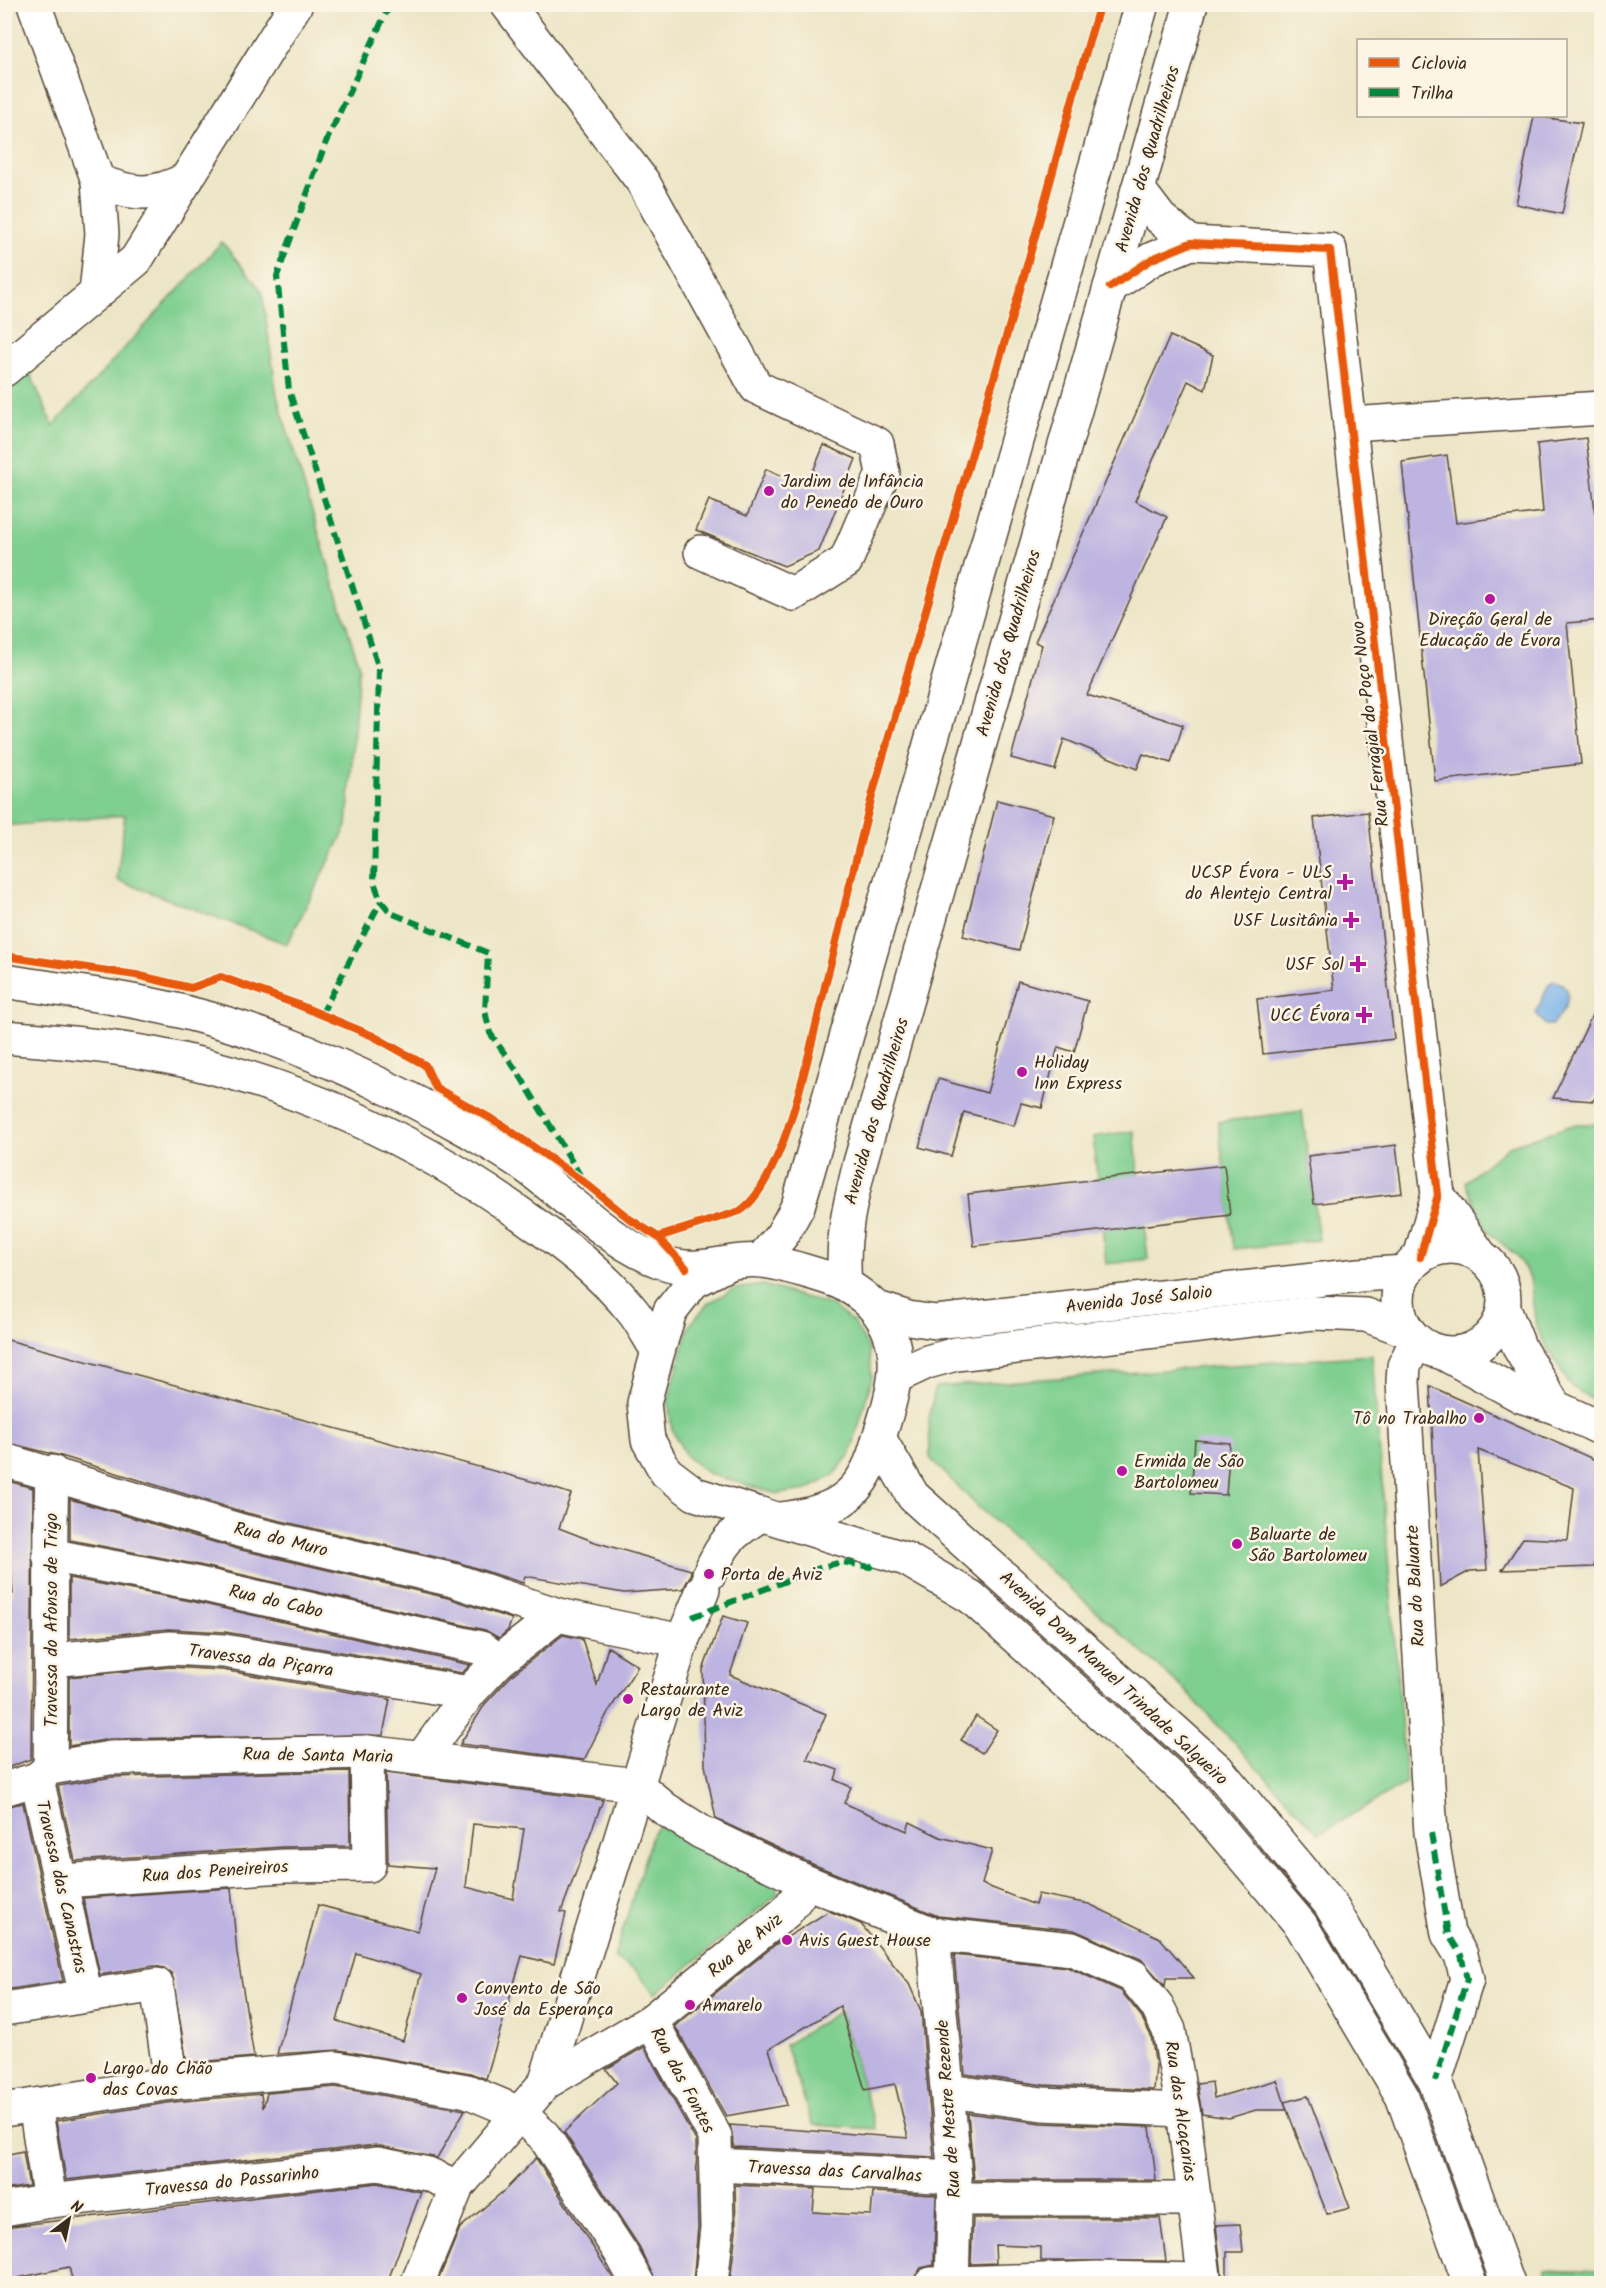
<svg xmlns="http://www.w3.org/2000/svg" width="1606" height="2288" viewBox="0 0 1606 2288" font-family="Kalam,sans-serif">
  <style>
    .green { fill: #7fcf90; stroke: #5d7c57; stroke-width: 1.5 }
    .water { fill: #7ab3ea; stroke: #5a6e84; stroke-width: 1.5 }
    .building { fill: #bdb4e1; fill-rule: evenodd }
    .lines { fill: none; stroke-linecap: round; stroke-linejoin: round }
    .minor-casing { stroke: #564637; stroke-width: 36 }
    .major-casing { stroke: #564637; stroke-width: 36 }
    .minor { stroke: #fff; stroke-width: 33 }
    .major { stroke: #fff; stroke-width: 33 }
    .quiet { stroke: #00873e; stroke-width: 6; stroke-dasharray: 12 6; stroke-linecap: butt }
    .cycleway-casing { stroke: #fcf5e5; stroke-width: 11 }
    .cycleway { stroke: #e8590c; stroke-width: 8 }
    .poi-dot { fill: #b5179e; stroke: #fcf5e5; stroke-width: 2 }
    .labels { text-anchor: middle; stroke-width: 5; stroke-linejoin: round; paint-order: stroke }
    .street-label { font-size: 18px; fill: #3b2a1e; stroke: #fcf5e5 }
    .poi-label { font-size: 18px; fill: #3b2a1e; stroke: #fcf5e5; text-anchor: start }
  </style>
  <rect width="100%" height="100%" fill="#fcf5e5"/>
  <filter id="ink" filterUnits="userSpaceOnUse"><feTurbulence type="fractalNoise" baseFrequency=".0167" numOctaves="2"/><feDisplacementMap in="SourceGraphic" scale="12" xChannelSelector="R" yChannelSelector="G"/><feConvolveMatrix kernelMatrix="1 2 1 2 8 2 1 2 1" color-interpolation-filters="sRGB"/></filter>
  <filter id="wash" filterUnits="userSpaceOnUse"><feTurbulence type="fractalNoise" baseFrequency=".008" numOctaves="4" result="noise"/><feDisplacementMap in="SourceGraphic" scale="24" xChannelSelector="R" yChannelSelector="G"/><feGaussianBlur stdDeviation="1.35" result="paint"/><feColorMatrix in="noise" values="0 0 0 0 0 0 0 0 0 0 0 0 0 0 0 0 0 1.4 0 .05"/><feComposite in="paint" operator="in"/></filter>
  <g filter="url(#wash)">
    <rect width="100%" height="100%" fill="#ece5c6"/>
    <g class="green">
      <path d="M 222,242 L 262,291 L 277,396 L 359,666 L 347,826 L 287,944 L 117,880 L 125,815 L 5,826 L 4,383 L 26,364 L 53,426 Z"/>
      <path d="M 1302,1111 L 1319,1240 L 1234,1249 L 1218,1122 Z"/>
      <path d="M 1576,1124 L 1601,1124 L 1601,1405 L 1569,1385 L 1536,1328 L 1530,1278 L 1517,1256 L 1488,1232 L 1465,1182 L 1509,1146 Z"/>
      <path d="M 1134,1131 L 1148,1259 L 1106,1264 L 1093,1137 Z"/>
      <path d="M 763,1285 L 831,1305 L 854,1323 L 869,1349 L 872,1378 L 851,1453 L 833,1476 L 807,1490 L 777,1494 L 709,1474 L 686,1456 L 672,1430 L 668,1401 L 689,1326 L 708,1303 L 734,1289 Z"/>
      <path d="M 1372,1355 L 1406,1783 L 1319,1834 L 1186,1691 L 977,1506 L 930,1458 L 929,1420 L 935,1387 Z"/>
      <path d="M 660,1825 L 774,1878 L 778,1894 L 655,1994 L 636,1971 L 614,1958 L 653,1832 Z"/>
      <path d="M 840,2011 L 876,2129 L 813,2125 L 785,2045 Z"/>
      <path d="M 1544,2269 L 1601,2271 L 1601,2283 L 1549,2283 Z"/>
    </g>
    <path class="water" d="M 1554,981 C 1579,986 1565,1014 1551,1025 L 1545,1025 L 1536,1013 L 1549,984 Z"/>
    <g id="blocks">
      <g class="building">
        <path d="M 1534,116 L 1582,123 L 1562,214 L 1516,204 Z"/>
        <path d="M 1170,336 L 1213,355 L 1205,390 L 1188,381 L 1135,501 L 1167,517 L 1087,695 L 1183,725 L 1171,763 L 1143,754 L 1137,769 L 1064,739 L 1055,770 L 1011,758 L 1042,645 L 1035,642 Z"/>
        <path d="M 1586,438 L 1602,566 L 1602,620 L 1567,623 L 1581,764 L 1435,781 L 1402,462 L 1447,455 L 1456,523 L 1543,512 L 1537,444 Z"/>
        <path d="M 824,445 L 856,459 L 819,551 L 784,566 L 696,530 L 709,500 L 747,516 L 766,469 L 807,486 Z"/>
        <path d="M 997,800 L 1054,815 L 1019,950 L 963,936 Z"/>
        <path d="M 1368,812 L 1394,1039 L 1263,1054 L 1257,999 L 1334,990 L 1314,818 Z"/>
        <path d="M 1018,981 L 1088,1001 L 1074,1052 L 1058,1047 L 1042,1108 L 1021,1103 L 1014,1126 L 964,1112 L 951,1156 L 919,1147 L 938,1079 L 987,1093 Z"/>
        <path d="M 1602,994 L 1602,1087 L 1593,1101 L 1553,1098 Z"/>
        <path d="M 1396,1145 L 1402,1193 L 1314,1204 L 1308,1156 Z"/>
        <path d="M 1224,1165 L 1230,1215 L 974,1246 L 968,1194 Z"/>
        <path d="M 4,1339 L 538,1483 L 571,1494 L 559,1528 L 595,1542 L 691,1570 L 690,1576 L 683,1589 L 624,1593 L 525,1576 L 523,1583 L 457,1562 L 247,1513 L 61,1456 L 4,1442 Z"/>
        <path d="M 1430,1386 L 1602,1463 L 1602,1559 L 1595,1560 L 1594,1567 L 1502,1570 L 1523,1538 L 1568,1540 L 1574,1488 L 1478,1450 L 1487,1570 L 1470,1571 L 1440,1587 Z"/>
        <path d="M 1195,1440 L 1230,1443 L 1226,1495 L 1191,1493 Z"/>
        <path d="M 4,1480 L 33,1488 L 31,1759 L 4,1769 L 4,1597 L 13,1594 L 10,1555 L 4,1555 Z"/>
        <path d="M 70,1499 L 237,1549 L 448,1598 L 512,1619 L 508,1630 L 499,1638 L 485,1630 L 199,1565 L 70,1540 Z"/>
        <path d="M 69,1578 L 191,1601 L 470,1665 L 462,1673 L 225,1632 L 168,1629 L 69,1639 Z"/>
        <path d="M 723,1616 L 747,1623 L 730,1675 L 826,1714 L 807,1759 L 838,1770 L 835,1780 L 851,1787 L 844,1803 L 907,1831 L 910,1822 L 940,1837 L 992,1850 L 982,1884 L 1035,1905 L 1038,1894 L 1089,1904 L 1160,1938 L 1194,1978 L 1166,1978 L 1165,1986 L 1141,1959 L 1074,1930 L 938,1916 L 810,1863 L 716,1819 L 705,1765 L 703,1670 Z"/>
        <path d="M 563,1635 L 582,1639 L 597,1685 L 608,1647 L 638,1666 L 607,1714 L 584,1760 L 460,1744 L 485,1704 L 512,1675 Z"/>
        <path d="M 170,1667 L 222,1670 L 390,1699 L 383,1735 L 110,1739 L 69,1746 L 69,1677 Z"/>
        <path d="M 976,1716 L 997,1730 L 982,1753 L 961,1740 Z"/>
        <path d="M 349,1771 L 350,1846 L 283,1847 L 75,1861 L 58,1786 L 112,1777 Z"/>
        <path d="M 386,1773 L 603,1800 L 561,1912 L 566,1913 L 554,1964 L 522,1956 L 486,2079 L 470,2073 L 339,2050 L 277,2054 L 318,1905 L 418,1931 L 435,1868 L 388,1864 ZM 473,1824 L 524,1829 L 513,1899 L 466,1887 ZM 356,1953 L 421,1974 L 403,2041 L 337,2021 Z"/>
        <path d="M 23,1803 L 63,1981 L 4,1990 L 4,1807 Z"/>
        <path d="M 231,1888 L 237,1953 L 254,2057 L 187,2063 L 172,1974 L 164,1968 L 154,1966 L 100,1975 L 83,1898 Z"/>
        <path d="M 829,1911 L 861,1924 L 909,1984 L 921,2011 L 934,2157 L 734,2147 L 730,2125 L 908,2138 L 895,2084 L 865,2090 L 840,2006 L 769,2049 L 787,2105 L 726,2116 L 675,2026 L 776,1944 Z"/>
        <path d="M 954,1955 L 1067,1967 L 1121,1991 L 1141,2016 L 1151,2036 L 1156,2066 L 1154,2090 L 1044,2085 L 965,2074 Z"/>
        <path d="M 644,2047 L 696,2141 L 698,2227 L 693,2283 L 657,2283 L 637,2243 L 564,2132 L 617,2083 L 606,2069 Z"/>
        <path d="M 1277,2080 L 1287,2110 L 1256,2110 L 1229,2118 L 1202,2114 L 1197,2084 L 1212,2082 L 1214,2098 Z"/>
        <path d="M 335,2087 L 465,2110 L 437,2158 L 376,2145 L 66,2180 L 56,2121 L 173,2102 L 261,2094 L 263,2108 L 267,2093 Z"/>
        <path d="M 1308,2096 L 1350,2208 L 1327,2214 L 1284,2102 Z"/>
        <path d="M 968,2113 L 1041,2123 L 1150,2127 L 1156,2180 L 974,2180 Z"/>
        <path d="M 23,2151 L 29,2186 L 4,2190 L 4,2155 Z"/>
        <path d="M 536,2158 L 616,2283 L 437,2283 L 460,2228 L 506,2189 Z"/>
        <path d="M 377,2183 L 421,2192 L 387,2283 L 73,2283 L 69,2267 L 4,2281 L 4,2227 Z"/>
        <path d="M 735,2185 L 815,2189 L 813,2212 L 844,2214 L 871,2215 L 873,2192 L 936,2195 L 934,2265 L 921,2268 L 913,2280 L 866,2283 L 730,2283 L 736,2230 Z"/>
        <path d="M 973,2218 L 1160,2218 L 1166,2261 L 1041,2261 L 1041,2247 L 995,2245 L 996,2263 L 971,2264 Z"/>
        <path d="M 1240,2224 L 1243,2252 L 1227,2252 L 1227,2283 L 1223,2283 L 1216,2225 Z"/>
      </g>
    </g>
  </g>
  <g filter="url(#ink)">
    <use href="#blocks" fill-opacity="0" stroke="#564637" stroke-width="1.5"/>
    <g class="lines">
      <defs>
        <g id="minor">
          <path d="M 34,4 L 98,181 L 102,234 L 96,293"/>
          <path d="M 507,4 L 643,182 L 756,387 L 877,444 L 883,473 L 846,561 L 793,594 L 701,552"/>
          <path d="M 98,181 C 134,195 151,197 187,179"/>
          <path d="M 1138,189 L 1160,218 L 1191,243"/>
          <path d="M 1110,287 L 1152,259 L 1191,243 L 1330,250 L 1438,1195 L 1420,1257"/>
          <path d="M 4,370 L 136,260 L 296,4"/>
          <path d="M 1350,424 L 1602,408"/>
          <path d="M 1438,1195 L 1480,1255"/>
          <path d="M 1416,1342 L 1404,1366 L 1403,1382 L 1431,1833 L 1448,1934 L 1461,1955 L 1467,1979 L 1435,2081"/>
          <path d="M 4,1460 L 242,1531 L 453,1580 L 558,1615 L 682,1641"/>
          <path d="M 49,1555 L 195,1583 L 481,1648 L 499,1661"/>
          <path d="M 709,1574 C 724,1540 731,1534 762,1514"/>
          <path d="M 53,1660 L 170,1648 L 224,1651 L 469,1693"/>
          <path d="M 422,1758 L 469,1693 L 499,1661 L 558,1615"/>
          <path d="M 50,1768 C 52,1669 49,1571 52,1472"/>
          <path d="M 37,1779 L 86,1996"/>
          <path d="M 637,1785 L 665,1809 L 701,1832 L 802,1880 L 933,1934 L 1072,1949 L 1133,1976 L 1157,2006 L 1169,2030 L 1183,2110 L 1205,2284"/>
          <path d="M 4,1789 L 37,1779 L 50,1768 L 110,1758 L 367,1752 L 637,1785"/>
          <path d="M 62,1881 L 284,1866 L 369,1865 L 367,1752"/>
          <path d="M 933,1934 L 955,2177 L 952,2284"/>
          <path d="M 4,2009 L 157,1985 L 171,2083"/>
          <path d="M 651,2021 L 715,2136 L 717,2228 L 711,2284"/>
          <path d="M 545,2083 L 682,1641 L 703,1590"/>
          <path d="M 949,2091 L 1042,2104 L 1183,2110"/>
          <path d="M 35,2105 L 50,2201"/>
          <path d="M 4,2110 L 171,2083 L 336,2068 L 467,2091 L 519,2113 L 544,2136 L 621,2253 L 638,2284"/>
          <path d="M 716,2165 L 955,2177"/>
          <path d="M 955,2199 L 1194,2199"/>
          <path d="M 4,2209 L 50,2201 L 378,2164 L 428,2174 L 457,2187"/>
          <path d="M 417,2284 L 457,2187 L 545,2083 L 651,2021 L 786,1912 L 798,1896 L 802,1880"/>
          <path d="M 931,2284 L 1098,2278 L 1204,2280"/>
        </g>
        <g id="major">
          <path d="M 4,981 C 69,991 136,999 199,1016 C 289,1039 390,1086 471,1132 C 490,1144 511,1155 528,1168 C 571,1200 613,1246 665,1263 C 702,1275 729,1257 762,1261 C 776,1262 833,1278 845,1285 C 854,1289 868,1300 874,1307 C 912,1351 890,1400 876,1448 C 861,1499 831,1513 781,1519"/>
          <path d="M 4,1037 C 54,1041 104,1045 153,1054 C 288,1079 419,1140 529,1220 C 567,1247 605,1276 634,1313 C 643,1325 650,1339 658,1351"/>
          <circle cx="1451" cy="1300" r="53"/>
          <path d="M 761,1260 L 782,1235 L 798,1206 L 1142,4"/>
          <path d="M 725,1265 L 693,1282 L 670,1311 L 658,1351 L 644,1403 L 648,1440 L 666,1472 L 695,1494 L 906,1559 L 971,1597 L 1191,1795 L 1301,1925 L 1402,2096 L 1470,2284"/>
          <path d="M 845,1285 C 841,1239 849,1207 860,1163 L 1191,4"/>
          <path d="M 874,1307 L 908,1318 L 936,1322 L 1359,1275 L 1406,1272"/>
          <path d="M 1504,1309 L 1520,1349 L 1555,1407"/>
          <path d="M 1443,1353 L 1521,1396 L 1555,1407 L 1602,1429"/>
          <path d="M 897,1376 L 927,1362 L 956,1354 L 1313,1313 L 1366,1315 L 1408,1331"/>
          <path d="M 879,1438 L 913,1496 L 1218,1770 L 1330,1904 L 1435,2081 L 1508,2284"/>
        </g>
      </defs>
      <use href="#minor" class="minor-casing"/>
      <use href="#major" class="major-casing"/>
      <use href="#minor" class="minor"/>
      <use href="#major" class="major"/>
      <g class="quiet">
        <path d="M 390,4 L 326,142 L 277,276 L 289,390 L 379,669 L 374,882 L 381,901 L 391,913 L 488,953 L 485,1011 L 490,1033 L 519,1074 L 580,1175"/>
        <path d="M 321,1015 L 381,901"/>
        <path d="M 692,1617 L 822,1567 L 842,1562 L 870,1567 L 876,1563"/>
        <path d="M 1431,1833 L 1448,1934 L 1461,1955 L 1467,1979 L 1435,2081"/>
      </g>
      <defs>
        <g id="cycleway">
          <path d="M 1110,287 L 1152,259 L 1191,243 L 1330,250 L 1438,1195 L 1420,1257"/>
          <path d="M 4,956 L 136,975 L 191,988 L 221,977 L 296,1004 L 373,1036 L 425,1065 L 436,1088 L 499,1123 L 584,1182 L 631,1220 L 658,1237 L 686,1268"/>
          <path d="M 658,1237 L 740,1211 C 788,1179 814,1027 829,970 C 846,903 861,834 880,767 C 924,615 970,463 1014,310 C 1044,209 1069,106 1100,4"/>
        </g>
      </defs>
      <use href="#cycleway" class="cycleway-casing"/>
      <use href="#cycleway" class="cycleway"/>
    </g>
  </g>
  <g class="poi-dot">
    <circle cx="769" cy="491" r="6"/>
    <circle cx="1490" cy="599" r="6"/>
    <path d="M1342 873h6v6h6v6h-6v6h-6v-6h-6v-6h6z"/>
    <path d="M1348 911h6v6h6v6h-6v6h-6v-6h-6v-6h6z"/>
    <path d="M1355 955h6v6h6v6h-6v6h-6v-6h-6v-6h6z"/>
    <path d="M1361 1006h6v6h6v6h-6v6h-6v-6h-6v-6h6z"/>
    <circle cx="1022" cy="1072" r="6"/>
    <circle cx="1479" cy="1418" r="6"/>
    <circle cx="1122" cy="1471" r="6"/>
    <circle cx="1237" cy="1544" r="6"/>
    <circle cx="709" cy="1574" r="6"/>
    <circle cx="628" cy="1699" r="6"/>
    <circle cx="787" cy="1940" r="6"/>
    <circle cx="462" cy="1998" r="6"/>
    <circle cx="690" cy="2005" r="6"/>
    <circle cx="91" cy="2078" r="6"/>
  </g>
  <g class="labels">
    <g class="street-label">
      <text transform="translate(1147 159) rotate(-74)" y="6">Avenida dos Quadrilheiros</text>
      <text transform="translate(1008 643) rotate(-74)" y="6">Avenida dos Quadrilheiros</text>
      <text transform="translate(1370 724) rotate(-97)" y="6">Rua Ferragial do Poço Novo</text>
      <text transform="translate(876 1111) rotate(-74)" y="6">Avenida dos Quadrilheiros</text>
      <text transform="translate(1139 1299) rotate(-6)" y="6">Avenida José Saloio</text>
      <text transform="translate(281 1539) rotate(14)" y="6">Rua do Muro</text>
      <text transform="translate(1415 1586) rotate(-93)" y="6">Rua do Baluarte</text>
      <text transform="translate(276 1601) rotate(13)" y="6">Rua do Cabo</text>
      <text transform="translate(51 1620) rotate(-90)" y="6">Travessa do Afonso de Trigo</text>
      <text transform="translate(261 1660) rotate(8)" y="6">Travessa da Piçarra</text>
      <text transform="translate(1114 1678) rotate(43)" y="6">Avenida Dom Manuel Trindade Salgueiro</text>
      <text transform="translate(318 1755) rotate(1)" y="6">Rua de Santa Maria</text>
      <text transform="translate(215 1871) rotate(-4)" y="6">Rua dos Peneireiros</text>
      <text transform="translate(62 1887) rotate(77)" y="6">Travessa das Canastras</text>
      <text transform="translate(745 1945) rotate(-39)" y="6">Rua de Aviz</text>
      <text transform="translate(683 2080) rotate(62)" y="6">Rua das Fontes</text>
      <text transform="translate(948 2109) rotate(-94)" y="6">Rua de Mestre Rezende</text>
      <text transform="translate(1181 2111) rotate(82)" y="6">Rua das Alcaçarias</text>
      <text transform="translate(835 2171) rotate(3)" y="6">Travessa das Carvalhas</text>
      <text transform="translate(232 2181) rotate(-6)" y="6">Travessa do Passarinho</text>
    </g>
    <g class="poi-label">
      <text x="781" y="487">Jardim de Infância<tspan x="781" dy="21">do Penedo de Ouro</tspan></text>
      <text x="1490" y="625" text-anchor="middle">Direção Geral de<tspan x="1490" dy="21">Educação de Évora</tspan></text>
      <text x="1332" y="878" text-anchor="end">UCSP Évora - ULS<tspan x="1332" dy="21">do Alentejo Central</tspan></text>
      <text x="1338" y="926" text-anchor="end">USF Lusitânia</text>
      <text x="1344" y="970" text-anchor="end">USF Sol</text>
      <text x="1350" y="1021" text-anchor="end">UCC Évora</text>
      <text x="1034" y="1068">Holiday<tspan x="1034" dy="21">Inn Express</tspan></text>
      <text x="1467" y="1424" text-anchor="end">Tô no Trabalho</text>
      <text x="1134" y="1467">Ermida de São<tspan x="1134" dy="21">Bartolomeu</tspan></text>
      <text x="1249" y="1540">Baluarte de<tspan x="1249" dy="21">São Bartolomeu</tspan></text>
      <text x="721" y="1580">Porta de Aviz</text>
      <text x="640" y="1695">Restaurante<tspan x="640" dy="21">Largo de Aviz</tspan></text>
      <text x="799" y="1946">Avis Guest House</text>
      <text x="474" y="1994">Convento de São<tspan x="474" dy="21">José da Esperança</tspan></text>
      <text x="702" y="2011">Amarelo</text>
      <text x="103" y="2074">Largo do Chão<tspan x="103" dy="21">das Covas</tspan></text>
    </g>
  </g>
  <rect width="1606" height="2288" fill="none" stroke="#fcf5e5" stroke-width="24"/>
  <rect x="1357" y="39" width="210" height="78" fill="#fcf5e5" stroke="#afa495" stroke-width="1.5"/>
  <rect x="1369" y="58" width="30" height="9" fill="#e8590c" stroke="#afa495" stroke-width="1.5"/>
  <text x="1411" y="69" font-size="18" fill="#3b2a1e">Ciclovia</text>
  <rect x="1369" y="88" width="30" height="9" fill="#00873e" stroke="#afa495" stroke-width="1.5"/>
  <text x="1411" y="99" font-size="18" fill="#3b2a1e">Trilha</text>
  <g transform="translate(69 2219) rotate(32)" stroke="#fcf5e5" stroke-width="4.5" paint-order="stroke">
  <path d="M0-4.5L10 22L0 15L-10 22Z" fill="#3b2a1e"/>
  <text y="-9" font-size="16" font-weight="bold" text-anchor="middle" fill="#3b2a1e">N</text>
  </g>
</svg>
